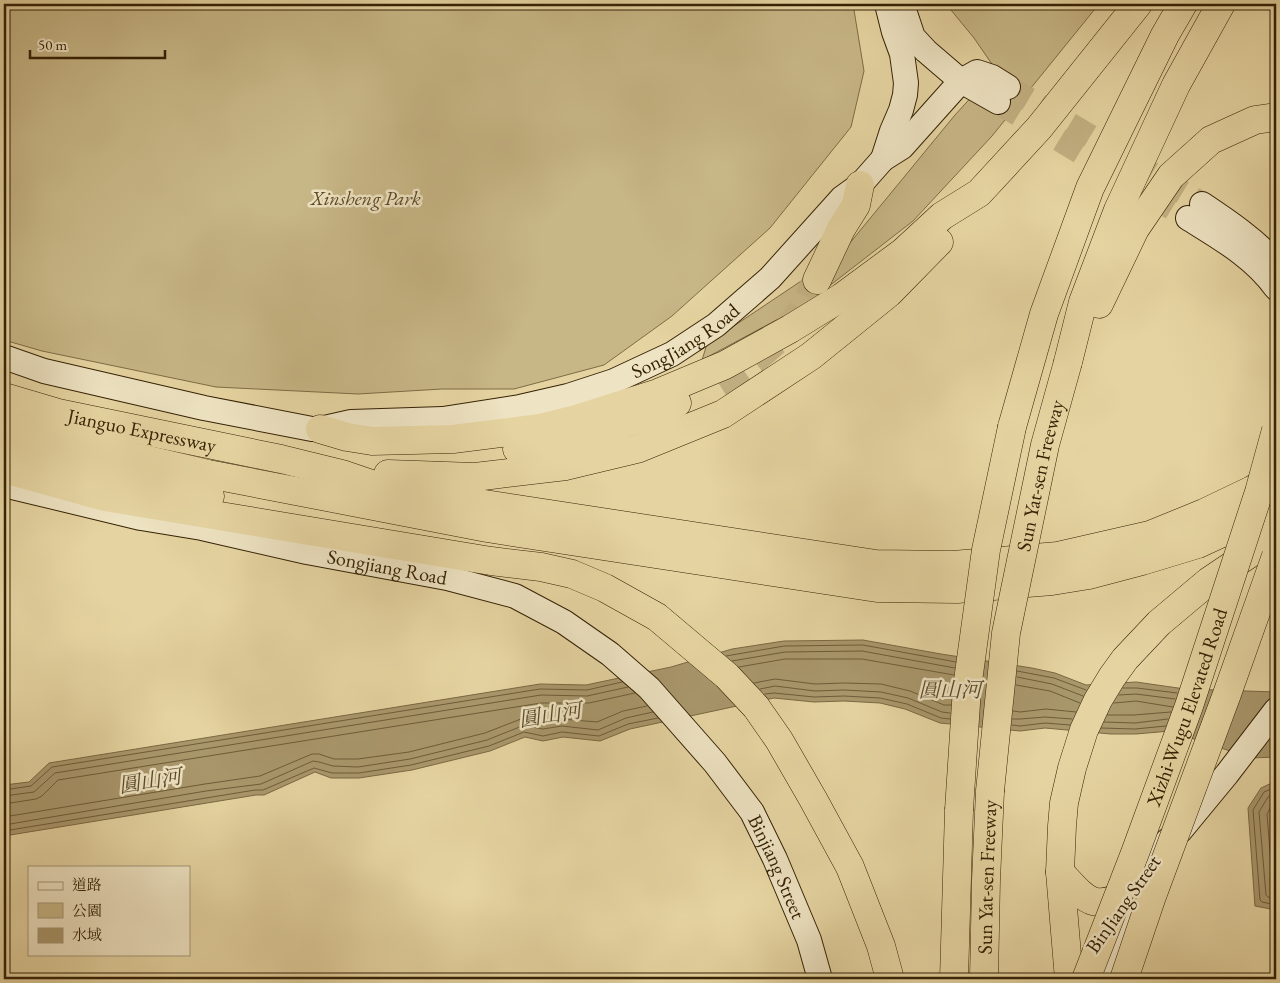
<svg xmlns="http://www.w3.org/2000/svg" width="1280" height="983" viewBox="0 0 1280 983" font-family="'EB Garamond','Noto Serif TC',serif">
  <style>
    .green { fill: #c7b686; stroke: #7e6c45 }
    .water { fill: #a9976c; stroke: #7a6842 }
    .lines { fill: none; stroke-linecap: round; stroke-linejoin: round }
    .shore { stroke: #6e5c38; stroke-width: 1 }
    .secondary-tunnel { stroke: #c2b082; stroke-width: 24; stroke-dasharray: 24 12; stroke-linecap: butt }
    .highway-tunnel { stroke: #c2b082; stroke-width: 28; stroke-dasharray: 28 14; stroke-linecap: butt }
    .secondary-casing { stroke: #342104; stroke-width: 26 }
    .highway-casing { stroke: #342104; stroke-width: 29 }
    .secondary { stroke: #eee3c2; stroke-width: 24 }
    .highway { stroke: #e5d4a1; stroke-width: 28 }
    .highway-bridge-casing { stroke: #342104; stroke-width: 29; stroke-linecap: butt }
    .highway-bridge { stroke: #e5d4a1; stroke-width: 28 }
    .labels { text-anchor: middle; stroke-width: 5; stroke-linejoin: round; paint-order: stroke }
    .park-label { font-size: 20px; font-style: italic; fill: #594624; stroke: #eee3c2 }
    .street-label { font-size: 20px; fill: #342104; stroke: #eee3c2 }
    .water-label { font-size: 21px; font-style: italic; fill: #5d4a28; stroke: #eee3c2 }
  </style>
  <rect width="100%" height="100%" fill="#e5d4a1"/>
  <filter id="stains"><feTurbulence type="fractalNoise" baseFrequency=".004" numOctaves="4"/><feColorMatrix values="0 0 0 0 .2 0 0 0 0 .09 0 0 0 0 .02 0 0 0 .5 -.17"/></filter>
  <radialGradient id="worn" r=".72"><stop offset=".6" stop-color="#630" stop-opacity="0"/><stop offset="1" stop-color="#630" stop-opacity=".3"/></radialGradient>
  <g class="green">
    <path d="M 4,4 L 853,4 L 864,71 L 851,127 L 770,228 L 672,316 L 604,365 L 514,389 L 442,389 L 358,394 L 216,387 L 42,351 L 4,340 Z"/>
    <path d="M 946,4 L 1099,4 L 992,136 L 913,221 L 806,304 L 702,360 L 707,344 L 840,255 L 955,115 L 996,70 L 974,38 Z"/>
  </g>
  <g class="water">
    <path d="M 863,640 L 941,654 L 1032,668 L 1055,673 L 1086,685 L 1136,682 L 1185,689 L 1276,692 L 1276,757 L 1251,758 L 1170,731 L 1136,734 L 1111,734 L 1045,728 L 1020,731 L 940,723 L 905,709 L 880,703 L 844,701 L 814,702 L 774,698 L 630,729 L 600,741 L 563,737 L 543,741 L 525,737 L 490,751 L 412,770 L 359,778 L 331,778 L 315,772 L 264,795 L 256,795 L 4,836 L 4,785 L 29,782 L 49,763 L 540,684 L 586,685 L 671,667 L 732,649 L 784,641 Z"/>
    <path d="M 1274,782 L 1276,782 L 1276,910 L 1255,906 L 1248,808 L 1261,788 Z"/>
  </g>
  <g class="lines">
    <g class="shore">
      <path d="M 726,656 L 784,646 L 863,645 L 956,662"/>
      <path d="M 732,661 L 785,652 L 862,651 L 955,668"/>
      <path d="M 739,667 L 785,659 L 862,659 L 954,675"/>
      <path d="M 1017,671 L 1054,678 L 1086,690"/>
      <path d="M 1017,677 L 1052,684 L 1083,696"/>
      <path d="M 754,683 L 775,679 L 815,684 L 844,683 L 881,684 L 910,691 L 944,705 L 951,705"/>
      <path d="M 1016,685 L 1050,691 L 1080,703"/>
      <path d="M 1123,688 L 1137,688 L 1177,693"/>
      <path d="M 760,689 L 775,686 L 815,691 L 844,690 L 881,692 L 908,698 L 942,712 L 950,713"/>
      <path d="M 765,694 L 774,693 L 814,697 L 844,696 L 880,698 L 907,704 L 941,718 L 950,719"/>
      <path d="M 1119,695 L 1136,694 L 1175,699"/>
      <path d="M 1114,703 L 1136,701 L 1173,707"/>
      <path d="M 1013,711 L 1020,712 L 1046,709 L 1076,712"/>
      <path d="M 1107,715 L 1134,715 L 1171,712"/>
      <path d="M 1012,719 L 1020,719 L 1045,717 L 1072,719"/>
      <path d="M 1104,722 L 1135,723 L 1168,719"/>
      <path d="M 1012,725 L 1020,726 L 1045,723 L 1070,725"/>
      <path d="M 1101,728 L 1135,729 L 1166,726"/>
      <path d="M 1276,787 L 1264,792 L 1253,810 L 1260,900 L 1262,902 L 1276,905"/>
      <path d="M 4,790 L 31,786 L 52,767 L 540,689 L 587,690 L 622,682"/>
      <path d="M 1276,793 L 1268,797 L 1259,812 L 1266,895 L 1268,897 L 1276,899"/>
      <path d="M 4,796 L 34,792 L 55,773 L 541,695 L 587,696 L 628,687"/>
      <path d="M 1276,801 L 1273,803 L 1267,814 L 1273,889 L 1276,891"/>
      <path d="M 4,804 L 36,799 L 42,796 L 58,780 L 541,703 L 589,703 L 635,693"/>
      <path d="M 4,817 L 205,784 L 260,776 L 312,754 L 319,754 L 334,759 L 358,759 L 409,752 L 485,733 L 521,719 L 529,718 L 543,722 L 562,719 L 597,722 L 623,711 L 647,706"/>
      <path d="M 4,825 L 206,791 L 261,784 L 313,761 L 319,762 L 333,766 L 358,767 L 410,759 L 487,740 L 522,726 L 527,726 L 543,729 L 562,726 L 598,730 L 626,718 L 653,712"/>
      <path d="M 4,831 L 255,790 L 263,790 L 314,768 L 332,773 L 359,773 L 411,765 L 489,746 L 524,732 L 543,736 L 562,732 L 599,736 L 628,724 L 658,718"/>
    </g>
    <g class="secondary-tunnel">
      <path d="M 1008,87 L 1202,204"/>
      <path d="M 998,102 L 1188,218"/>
    </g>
    <path class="highway-tunnel" d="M 719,384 C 751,364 782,341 803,308 C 808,299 812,289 817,280"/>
    <defs>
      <g id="secondary">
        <path d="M 902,4 L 913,37 L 926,51 L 961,81 L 998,102"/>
        <path d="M 883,159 L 892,131 L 901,110 L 905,95 L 906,83 L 902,54 L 894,32 L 887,4"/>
        <path d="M 1202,204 C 1229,222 1254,239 1276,263"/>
        <path d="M 1188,218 C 1220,238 1254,257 1276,288"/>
        <path id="s1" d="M 4,357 L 44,371 L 204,408 L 312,429 L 320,429 L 351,422 L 443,419 L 520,407 L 568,396 L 614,381 L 672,354 L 716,325 L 770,278 L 842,198 L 860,185 L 883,159 L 902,147 L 961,81 L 977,72 L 992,77 L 1008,87"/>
        <path id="s2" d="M 4,485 L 141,518 L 202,528 L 307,552 L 447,578 L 515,596 L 564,622 L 610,654 L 649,688 L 715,763 L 752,812 L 775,859 L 809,940 L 820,979"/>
        <path d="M 1123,908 L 1132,891 L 1167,841 L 1180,831 L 1227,774 L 1276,710"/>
        <path d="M 1098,979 L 1111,955 L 1142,905"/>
      </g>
      <g id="highway">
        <path d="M 817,280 L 841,229 L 856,205 L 860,185"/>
        <path d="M 1099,304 L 1135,229 L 1171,176 L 1211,140 L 1255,120 L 1276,117"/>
        <path d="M 1068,362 L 1083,302 L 1118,210 L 1176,85 L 1221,4"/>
        <path id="s3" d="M 4,397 L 58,413 L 281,459 L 342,474 L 386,489 L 876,564 L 953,565 L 1058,556 L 1150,535 L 1204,513 L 1252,490 L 1276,475"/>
        <path d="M 4,424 L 75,443 L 208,474 L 487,528 L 877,588 L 957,589 L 1052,581 L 1089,575 L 1142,561 L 1198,544 L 1276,508"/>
        <path d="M 1012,427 L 1044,314 L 1090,188 L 1165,35 L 1183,4"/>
        <path d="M 320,429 L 347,437 L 372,441 L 453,439 L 540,428 L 576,419 L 658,393 L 725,365 L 790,329 L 842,297 L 903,252 L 942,216 L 979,193 L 1039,128 L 1138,4"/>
        <path d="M 4,445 L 149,484 L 210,496"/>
        <path d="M 517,449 C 531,447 546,446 559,443 C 600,434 639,420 677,403"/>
        <path d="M 4,469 L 105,497 L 491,561 L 541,567 L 572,574 L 605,588 L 657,617 L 727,676 L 756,707 L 779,740 L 813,799 L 850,867 L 881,946 L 890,979"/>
        <path d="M 388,474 L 475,477 L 566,466 L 637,449 L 723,414 L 811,356 L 889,293 L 939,242"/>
        <path d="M 1060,872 C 1087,901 1093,913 1132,891"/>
        <path d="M 954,979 L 959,810"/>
        <path id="s4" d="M 984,979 L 986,880 L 990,791"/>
        <path d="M 1069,979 L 1060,872 L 1062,826 L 1064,803 L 1072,768 L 1084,730 L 1098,700 L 1112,677 L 1125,659 L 1159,623 L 1209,581 L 1276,536"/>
      </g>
    </defs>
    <use href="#secondary" class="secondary-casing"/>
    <use href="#highway" class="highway-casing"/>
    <use href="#secondary" class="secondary"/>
    <use href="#highway" class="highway"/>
    <defs>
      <g id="highway-bridge">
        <path id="s5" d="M 990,791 L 1006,633 L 1045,445 L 1068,362"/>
        <path d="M 959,810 L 967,688 L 986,550 L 1012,427"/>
        <path id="s6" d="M 1086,979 L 1135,853 L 1189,706 L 1259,492 L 1276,430"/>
        <path d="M 1124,979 L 1151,899 L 1227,694 L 1276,556"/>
      </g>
    </defs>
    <use href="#highway-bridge" class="highway-bridge-casing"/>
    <use href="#highway-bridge" class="highway-bridge"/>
  </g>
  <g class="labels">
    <g class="park-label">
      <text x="366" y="205">Xinsheng Park</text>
    </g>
    <g class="street-label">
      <text dy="7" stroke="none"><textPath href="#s1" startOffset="706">SongJiang Road</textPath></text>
      <text dy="7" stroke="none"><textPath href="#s3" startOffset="142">Jianguo Expressway</textPath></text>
      <text dy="7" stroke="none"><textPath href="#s5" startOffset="320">Sun Yat-sen Freeway</textPath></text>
      <text dy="7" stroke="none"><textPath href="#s2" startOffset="392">Songjiang Road</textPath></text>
      <text dy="7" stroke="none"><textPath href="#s6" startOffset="290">Xizhi-Wugu Elevated Road</textPath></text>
      <text dy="7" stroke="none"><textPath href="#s2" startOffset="908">Binjiang Street</textPath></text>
      <text dy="7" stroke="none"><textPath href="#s4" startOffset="102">Sun Yat-sen Freeway</textPath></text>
      <text transform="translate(1123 904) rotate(-55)" y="7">BinJiang Street</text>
    </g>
    <g class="water-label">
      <text x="950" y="697">圓山河</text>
      <text transform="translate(550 715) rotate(-9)" y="7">圓山河</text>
      <text transform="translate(150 781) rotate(-9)" y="7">圓山河</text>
    </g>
  </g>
  <rect width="1280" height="983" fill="none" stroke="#e5d4a1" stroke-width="20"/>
  <rect x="5" y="5" width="1270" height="973" fill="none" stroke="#342104" stroke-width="2.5"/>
  <rect x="10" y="10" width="1260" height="963" fill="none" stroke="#342104"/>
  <rect x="28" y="866" width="162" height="90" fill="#eee3c2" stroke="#a49576"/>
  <rect x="38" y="882" width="25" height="8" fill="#eee3c2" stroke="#a49576"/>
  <text x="72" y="890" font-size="15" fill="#342104">道路</text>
  <rect x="38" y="903" width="25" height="15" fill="#c7b686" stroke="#a49576"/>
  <text x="72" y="916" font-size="15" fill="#342104">公園</text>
  <rect x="38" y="928" width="25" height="15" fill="#a9976c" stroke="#a49576"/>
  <text x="72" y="940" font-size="15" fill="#342104">水域</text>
  <path d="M30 50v8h135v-8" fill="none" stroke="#342104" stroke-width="2.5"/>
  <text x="38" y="50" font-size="15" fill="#342104" stroke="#eee3c2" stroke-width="4" paint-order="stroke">50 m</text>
  <rect width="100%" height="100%" filter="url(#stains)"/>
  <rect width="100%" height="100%" fill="url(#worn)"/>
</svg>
